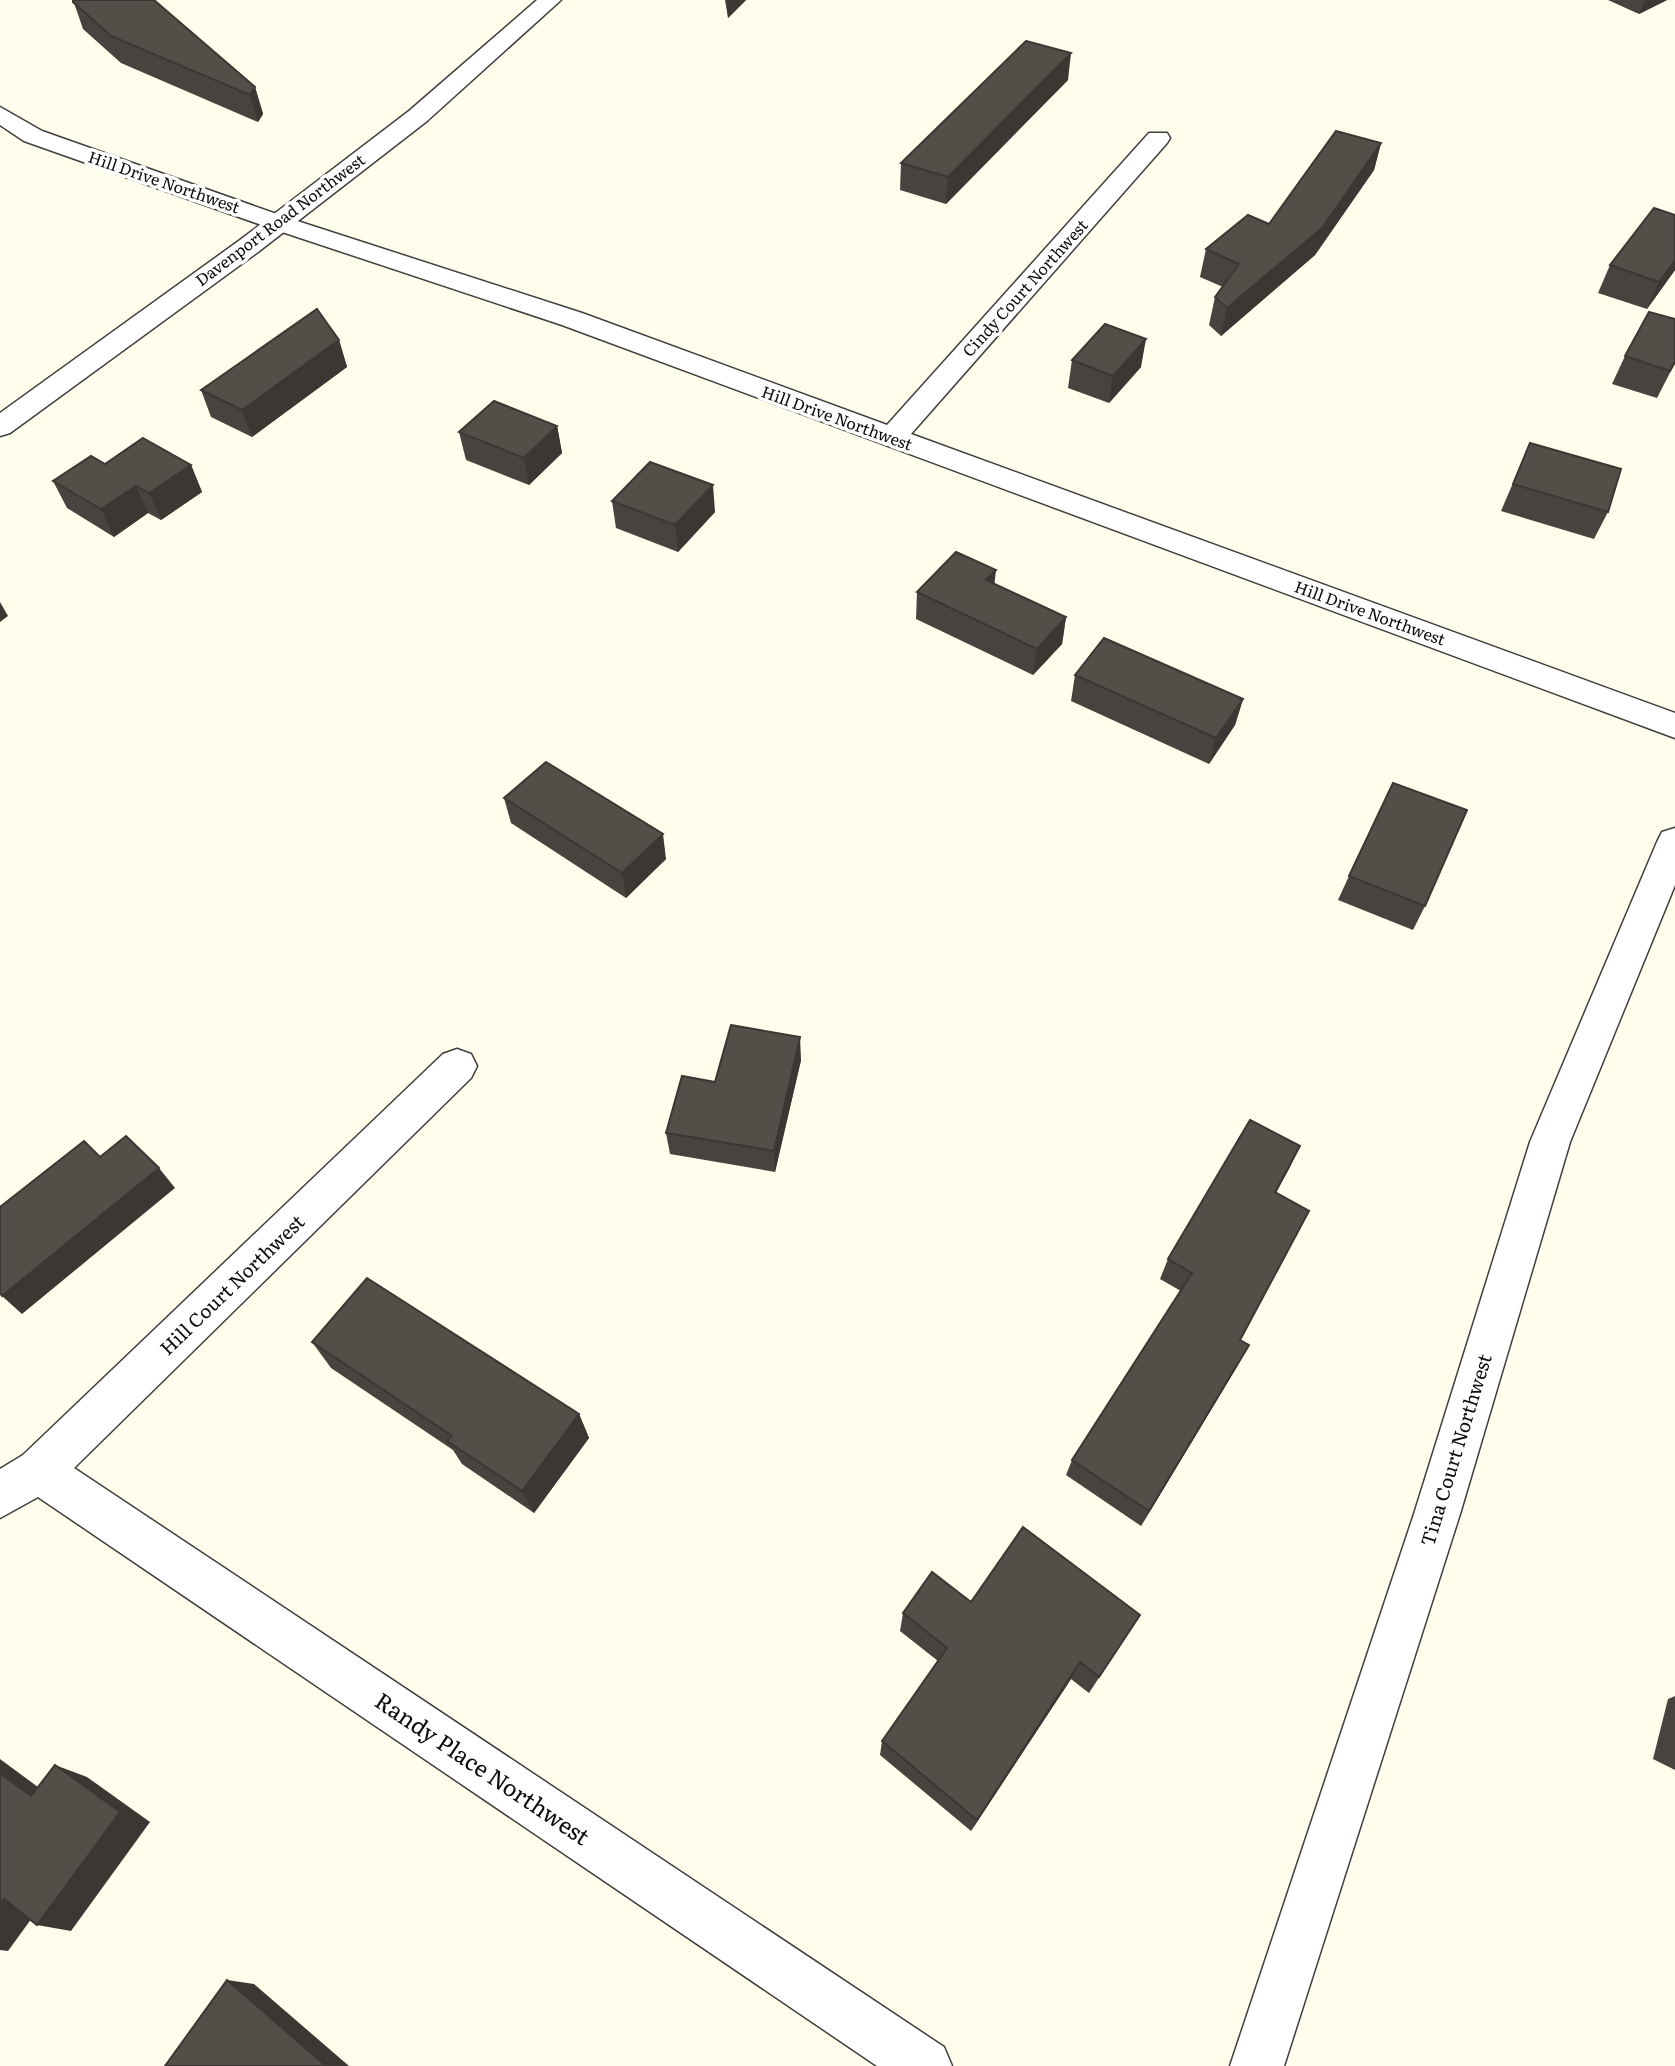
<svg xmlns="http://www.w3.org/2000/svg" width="1675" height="2066" viewBox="0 0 1675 2066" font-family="Literata,serif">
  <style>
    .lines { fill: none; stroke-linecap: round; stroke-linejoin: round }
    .minor-casing { stroke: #3f3f3f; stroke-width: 3 }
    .tertiary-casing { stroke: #3f3f3f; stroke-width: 3 }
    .minor { fill: #fff; fill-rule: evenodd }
    .tertiary { fill: #fff; fill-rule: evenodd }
    .wall { fill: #48433e }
    .shaded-wall { fill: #3b3732 }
    .building { fill: #544e48; stroke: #3b3732; stroke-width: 2 }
    .labels { text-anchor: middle; stroke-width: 7; stroke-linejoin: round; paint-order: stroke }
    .far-street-label { font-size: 16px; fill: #0c0c0c; stroke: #fff }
    .street-label { font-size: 19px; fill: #0c0c0c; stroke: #fff }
    .near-street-label { font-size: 23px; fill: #0c0c0c; stroke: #fff }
  </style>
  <rect width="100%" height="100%" fill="#fffdeb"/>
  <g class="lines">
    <defs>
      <g id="minor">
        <path d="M 0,107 L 42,131 L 288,218 L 582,313 L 887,425 L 1149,133 L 1167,133 L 1170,138 L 1167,143 L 911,434 L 1675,713 L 1675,738 L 562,325 L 270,228 L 24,141 L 0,125 Z"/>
        <path d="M 1675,828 L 1675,885 L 1570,1142 L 1460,1514 L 1284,2066 L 1230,2066 L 1414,1514 L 1530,1142 L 1657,842 L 1662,832 Z"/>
        <path d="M 457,1049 L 471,1054 L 477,1066 L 471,1078 L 74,1468 L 944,2047 L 952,2066 L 877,2066 L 38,1497 L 0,1518 L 0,1469 L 23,1455 L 443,1054 Z"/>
      </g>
      <path id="tertiary" d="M 537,0 L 561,0 L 427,121 L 258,252 L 10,433 L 0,436 L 0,413 L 240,240 L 409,111 Z"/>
    </defs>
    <use href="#minor" class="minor-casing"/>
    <use href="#tertiary" class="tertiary-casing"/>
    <use href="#minor" class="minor"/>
    <use href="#tertiary" class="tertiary"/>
  </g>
  <g class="wall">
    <path d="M 73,0 L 255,87 L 263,114 L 258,122 L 121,63 L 83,29 Z"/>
    <path d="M 725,0 L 746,0 L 728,18 Z"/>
    <path d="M 1608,0 L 1667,0 L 1639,14 Z"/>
    <path d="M 1068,80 L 946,204 L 900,190 L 901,163 Z"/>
    <path d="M 1381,143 L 1374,170 L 1315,255 L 1221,336 L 1209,325 L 1215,297 L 1223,287 L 1200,277 L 1206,249 L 1269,224 Z"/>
    <path d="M 1610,265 L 1675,270 L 1647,309 L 1598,293 Z"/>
    <path d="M 339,340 L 347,367 L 252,437 L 211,417 L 201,390 Z"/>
    <path d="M 1625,356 L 1675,363 L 1657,398 L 1612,384 Z"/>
    <path d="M 1072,360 L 1141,367 L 1109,403 L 1068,388 Z"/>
    <path d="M 557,426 L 562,453 L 529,485 L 466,460 L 459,432 Z"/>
    <path d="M 1530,443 L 1608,512 L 1594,539 L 1501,511 Z"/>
    <path d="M 105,464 L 191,465 L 202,492 L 161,520 L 148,513 L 114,537 L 67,508 L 53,481 Z"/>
    <path d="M 612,501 L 715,512 L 678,552 L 616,528 Z"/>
    <path d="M 994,584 L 1066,617 L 1062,644 L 1033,675 L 916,619 L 917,592 Z"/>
    <path d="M 1075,675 L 1243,699 L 1235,725 L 1209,764 L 1071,701 Z"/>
    <path d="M 504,798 L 666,859 L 626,898 L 511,823 Z"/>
    <path d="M 1349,876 L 1425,906 L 1413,930 L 1338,900 Z"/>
    <path d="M 801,1060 L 775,1172 L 670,1154 L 666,1133 L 715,1082 Z"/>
    <path d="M 1290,1167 L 1276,1193 L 1240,1340 L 1239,1363 L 1141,1526 L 1066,1475 L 1072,1460 L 1181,1291 L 1160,1279 L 1168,1259 Z"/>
    <path d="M 312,1342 L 579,1414 L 589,1438 L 534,1513 L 462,1464 L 453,1450 L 331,1368 Z"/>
    <path d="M 971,1602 L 1140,1615 L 1089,1693 L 1071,1679 L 971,1831 L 880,1755 L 882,1741 L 938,1661 L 900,1631 L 903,1613 Z"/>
    <path d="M 1675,1696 L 1675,1770 L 1653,1759 L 1668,1699 Z"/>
  </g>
  <g class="shaded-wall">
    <path d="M 727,0 L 746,0 L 728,18 Z"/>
    <path d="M 1645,0 L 1667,0 L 1639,14 Z"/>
    <path d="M 1071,53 L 1068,80 L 946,204 L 948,177 Z"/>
    <path d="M 255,87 L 263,114 L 258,122 L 250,95 Z"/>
    <path d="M 1381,143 L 1374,170 L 1315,255 L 1221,336 L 1227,308 Z"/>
    <path d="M 1675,260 L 1675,270 L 1647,309 L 1659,282 Z"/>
    <path d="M 1146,339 L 1141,367 L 1109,403 L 1113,376 Z"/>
    <path d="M 339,340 L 347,367 L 252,437 L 242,410 Z"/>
    <path d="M 557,426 L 562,453 L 529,485 L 524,458 Z"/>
    <path d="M 191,465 L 202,492 L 161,520 L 149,493 Z"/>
    <path d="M 713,485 L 715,512 L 678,552 L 675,525 Z"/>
    <path d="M 136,486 L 148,513 L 114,537 L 101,509 Z"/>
    <path d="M 996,570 L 993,597 L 986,580 Z"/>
    <path d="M 0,602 L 8,616 L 0,622 Z"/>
    <path d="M 1066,617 L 1062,644 L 1033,675 L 1037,649 Z"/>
    <path d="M 1243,699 L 1235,725 L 1209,764 L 1216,738 Z"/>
    <path d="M 663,834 L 666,859 L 626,898 L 622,873 Z"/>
    <path d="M 800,1037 L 801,1060 L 775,1172 L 774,1151 Z"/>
    <path d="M 1300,1146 L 1290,1167 L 1264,1213 L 1275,1192 Z"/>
    <path d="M 159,1168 L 175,1188 L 22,1314 L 2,1296 Z"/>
    <path d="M 1249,1345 L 1239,1363 L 1141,1526 L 1149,1511 Z"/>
    <path d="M 579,1414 L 589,1438 L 534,1513 L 522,1491 Z"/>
    <path d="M 1080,1662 L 1071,1679 L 971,1831 L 977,1820 Z"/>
    <path d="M 0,1759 L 65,1807 L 31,1796 L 0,1773 Z"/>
    <path d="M 55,1765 L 87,1777 L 150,1822 L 71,1931 L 37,1925 Z"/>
    <path d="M 4,1899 L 40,1907 L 8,1951 L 0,1950 L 0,1905 Z"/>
    <path d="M 227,1980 L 254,1984 L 349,2066 L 326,2066 Z"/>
  </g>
  <g class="building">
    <path d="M 73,0 L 154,0 L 255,87 L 250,95 L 111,36 L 73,2 Z"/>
    <path d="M 1026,41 L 1071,53 L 948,177 L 901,163 Z"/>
    <path d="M 1336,131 L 1381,143 L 1322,228 L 1227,308 L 1215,297 L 1239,264 L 1206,249 L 1248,215 L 1269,224 Z"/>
    <path d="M 1654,208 L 1675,215 L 1675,260 L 1659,282 L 1610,265 Z"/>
    <path d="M 317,309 L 339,340 L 242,410 L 201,390 Z"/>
    <path d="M 1649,312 L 1675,319 L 1675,362 L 1670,371 L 1625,356 Z"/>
    <path d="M 1105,324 L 1146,339 L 1113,376 L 1072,360 Z"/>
    <path d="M 494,401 L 557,426 L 524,458 L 459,432 Z"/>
    <path d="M 143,438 L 191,465 L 149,493 L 136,486 L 101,509 L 53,481 L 91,456 L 105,464 Z"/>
    <path d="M 1530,443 L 1621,469 L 1608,512 L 1513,484 Z"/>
    <path d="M 650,462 L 713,485 L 675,525 L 612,501 Z"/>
    <path d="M 956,552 L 996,570 L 986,580 L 1066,617 L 1037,649 L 917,592 Z"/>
    <path d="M 1104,638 L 1243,699 L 1216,738 L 1075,675 Z"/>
    <path d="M 546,762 L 663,834 L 622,873 L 504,798 Z"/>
    <path d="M 1393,783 L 1467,810 L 1425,906 L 1349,876 Z"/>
    <path d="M 731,1025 L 800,1037 L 774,1151 L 666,1133 L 682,1076 L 715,1082 Z"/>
    <path d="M 1250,1120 L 1300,1146 L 1275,1192 L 1309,1211 L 1240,1340 L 1249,1345 L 1149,1511 L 1072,1460 L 1192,1273 L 1168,1259 Z"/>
    <path d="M 126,1136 L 159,1168 L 2,1296 L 0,1293 L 0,1207 L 84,1141 L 100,1157 Z"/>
    <path d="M 367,1278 L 579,1414 L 522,1491 L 447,1441 L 452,1436 L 312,1342 Z"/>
    <path d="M 1023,1527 L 1140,1615 L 1099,1677 L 1080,1662 L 977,1820 L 882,1741 L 947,1648 L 903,1613 L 932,1572 L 971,1602 Z"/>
    <path d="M 55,1765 L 120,1812 L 37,1925 L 4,1899 L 0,1905 L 0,1773 L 31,1796 Z"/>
    <path d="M 227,1980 L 326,2066 L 165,2066 Z"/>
  </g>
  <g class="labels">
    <g class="far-street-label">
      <text transform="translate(164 182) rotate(19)" y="6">Hill Drive Northwest</text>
      <text transform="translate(280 220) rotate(-37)" y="6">Davenport Road Northwest</text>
      <text transform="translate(1025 288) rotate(-48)" y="6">Cindy Court Northwest</text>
      <text transform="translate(837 418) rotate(20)" y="6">Hill Drive Northwest</text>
      <text transform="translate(1370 613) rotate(20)" y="6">Hill Drive Northwest</text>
    </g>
    <g class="street-label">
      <text transform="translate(232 1285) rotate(-44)" y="7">Hill Court Northwest</text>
      <text transform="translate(1456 1450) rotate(-73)" y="7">Tina Court Northwest</text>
    </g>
    <g class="near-street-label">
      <text transform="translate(482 1769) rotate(34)" y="8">Randy Place Northwest</text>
    </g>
  </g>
</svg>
